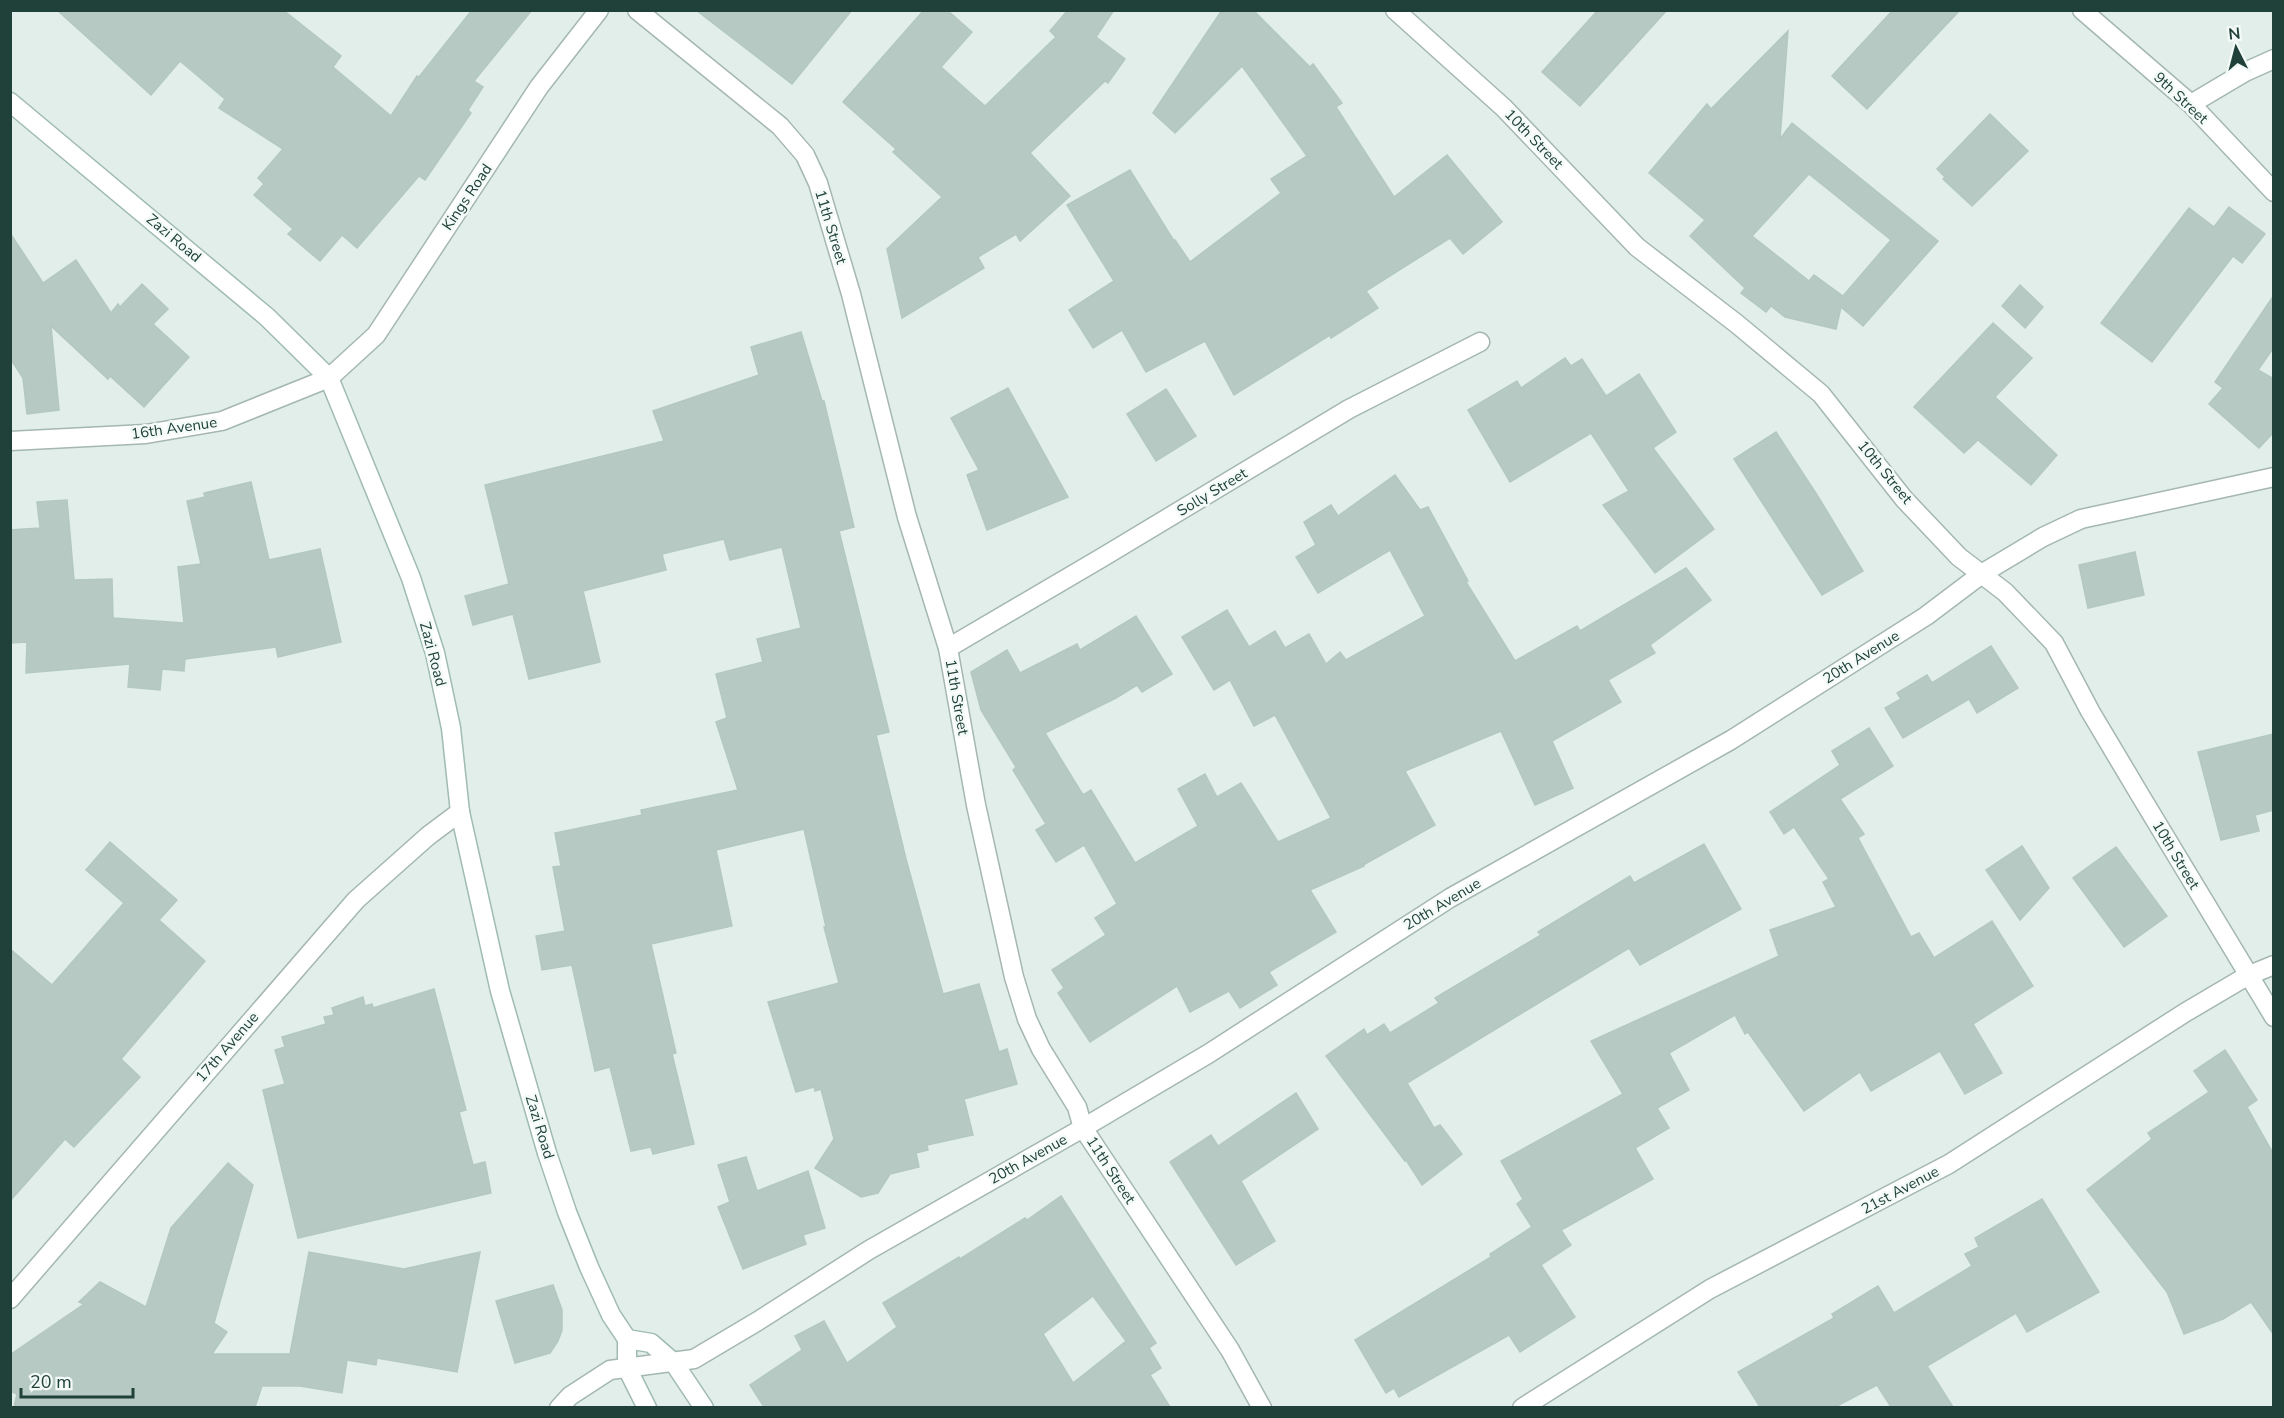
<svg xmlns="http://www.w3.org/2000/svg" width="2284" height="1418" viewBox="0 0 2284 1418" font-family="'Nunito Sans',sans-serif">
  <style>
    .building { fill: #b7c9c3; stroke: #b3c8c1; stroke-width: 1.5; fill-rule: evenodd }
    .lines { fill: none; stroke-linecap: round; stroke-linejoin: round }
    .street-casing { stroke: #a4b7b1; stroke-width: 21 }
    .secondary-casing { stroke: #9fbbb3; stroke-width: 21 }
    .street { stroke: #fff; stroke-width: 18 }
    .secondary { stroke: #fff; stroke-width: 18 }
    .labels { text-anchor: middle; stroke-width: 5; stroke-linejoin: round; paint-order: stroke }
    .street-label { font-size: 15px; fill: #20413a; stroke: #f3faf7 }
  </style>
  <rect width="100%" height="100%" fill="#e2eee9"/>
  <g class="building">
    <path d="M 57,10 L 283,10 L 341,56 L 333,67 L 391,116 L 417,76 L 419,77 L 472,10 L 532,10 L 474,81 L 483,87 L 468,110 L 471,113 L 425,180 L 419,176 L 357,248 L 342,235 L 320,261 L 288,234 L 293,229 L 254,195 L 264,184 L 258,178 L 283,149 L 219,108 L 225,99 L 180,61 L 151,95 Z"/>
    <path d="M 696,10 L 852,10 L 792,84 Z"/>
    <path d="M 924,10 L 947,10 L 972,32 L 941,67 L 985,106 L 1056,37 L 1050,31 L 1068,10 L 1114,10 L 1096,37 L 1125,59 L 1108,83 L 1105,81 L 1030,153 L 1070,196 L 1020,241 L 1016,234 L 978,257 L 984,268 L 902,318 L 887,249 L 942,197 L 893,152 L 896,149 L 843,102 Z"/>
    <path d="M 1222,10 L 1253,10 L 1310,67 L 1313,64 L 1342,103 L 1336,107 L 1394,197 L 1447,155 L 1502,222 L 1463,254 L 1450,238 L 1366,291 L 1378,308 L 1331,338 L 1330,335 L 1234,395 L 1205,341 L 1146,372 L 1122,330 L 1093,348 L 1069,310 L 1114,281 L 1067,205 L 1130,170 L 1174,241 L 1175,240 L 1190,262 L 1281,193 L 1271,179 L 1307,156 L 1242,66 L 1175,133 L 1153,113 Z"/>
    <path d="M 1598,10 L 1667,10 L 1580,106 L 1542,72 Z"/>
    <path d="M 1893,10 L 1960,10 L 1867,109 L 1832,76 Z"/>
    <path d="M 1788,31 L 1780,139 L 1792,123 L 1938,241 L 1863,326 L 1841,307 L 1836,329 L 1785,317 L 1771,306 L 1766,312 L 1741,293 L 1745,288 L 1690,236 L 1705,220 L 1649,173 L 1707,104 L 1711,109 ZM 1809,174 L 1891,240 L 1843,296 L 1814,275 L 1809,281 L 1752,236 Z"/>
    <path d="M 1990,114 L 2028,151 L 1972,206 L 1943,179 L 1945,177 L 1937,169 Z"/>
    <path d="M 2229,207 L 2265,234 L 2242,263 L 2233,256 L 2152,362 L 2101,323 L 2189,208 L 2214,227 Z"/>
    <path d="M 10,233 L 43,283 L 76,260 L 111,313 L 118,304 L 120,307 L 142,284 L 168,309 L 153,324 L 189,357 L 144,407 L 110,376 L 108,379 L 51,326 L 59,410 L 27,414 L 23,378 L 10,358 Z"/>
    <path d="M 2020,285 L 2043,307 L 2025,328 L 2002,306 Z"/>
    <path d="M 2274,295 L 2274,347 L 2258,370 L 2274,379 L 2274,432 L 2259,448 L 2209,404 L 2223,388 L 2215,382 Z"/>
    <path d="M 1993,323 L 2032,358 L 1995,397 L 2057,455 L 2031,485 L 1978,440 L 1964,453 L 1914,407 Z"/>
    <path d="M 801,332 L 822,401 L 824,401 L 854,527 L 839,531 L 889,732 L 876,735 L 906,859 L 943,994 L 979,984 L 999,1052 L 1007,1049 L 1017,1084 L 964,1099 L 973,1135 L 927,1145 L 928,1150 L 916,1153 L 919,1167 L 890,1174 L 878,1193 L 861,1197 L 815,1168 L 834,1139 L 821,1089 L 815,1091 L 814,1087 L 796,1092 L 768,1002 L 839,983 L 824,927 L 826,927 L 804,829 L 716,850 L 732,926 L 651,944 L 676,1053 L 672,1054 L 694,1144 L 653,1154 L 651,1147 L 631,1151 L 610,1067 L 595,1071 L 572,965 L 542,970 L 536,936 L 565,931 L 553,867 L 561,866 L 555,833 L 642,815 L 641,810 L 738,790 L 716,722 L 727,718 L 716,674 L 763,662 L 757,639 L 801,628 L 782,547 L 730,560 L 724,539 L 662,554 L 666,570 L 583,591 L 600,662 L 529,679 L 513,614 L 473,625 L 465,596 L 509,584 L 485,485 L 664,441 L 653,411 L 759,375 L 751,347 Z"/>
    <path d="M 1565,358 L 1571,366 L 1582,359 L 1606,396 L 1639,374 L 1676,432 L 1653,448 L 1714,529 L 1655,573 L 1603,505 L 1629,491 L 1591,433 L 1510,482 L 1468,410 L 1517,381 L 1521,388 Z"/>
    <path d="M 1008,388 L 1068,497 L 987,530 L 967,475 L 979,470 L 951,418 Z"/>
    <path d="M 1166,389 L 1196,436 L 1156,461 L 1127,414 Z"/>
    <path d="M 1776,432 L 1819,498 L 1863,571 L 1822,595 L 1734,459 Z"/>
    <path d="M 1395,475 L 1420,510 L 1428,507 L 1468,581 L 1466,582 L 1515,661 L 1577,626 L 1580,631 L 1686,568 L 1711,600 L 1650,645 L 1655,653 L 1608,680 L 1621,702 L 1552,741 L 1573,788 L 1535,805 L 1501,731 L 1405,771 L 1435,825 L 1363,865 L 1364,866 L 1310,890 L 1336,932 L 1269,972 L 1277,985 L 1240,1008 L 1229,991 L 1190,1012 L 1177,986 L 1090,1042 L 1058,993 L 1064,988 L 1052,970 L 1106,935 L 1095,918 L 1117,904 L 1084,845 L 1056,862 L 1036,830 L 1046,824 L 1013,770 L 1016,767 L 981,710 L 971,672 L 1007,650 L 1020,673 L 1077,644 L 1080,650 L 1136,616 L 1172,674 L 1142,692 L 1137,685 L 1116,698 L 1045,733 L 1083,795 L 1091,790 L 1135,863 L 1198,826 L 1178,789 L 1205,774 L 1217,797 L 1241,783 L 1278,842 L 1331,818 L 1275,715 L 1254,726 L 1230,680 L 1214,690 L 1182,637 L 1227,610 L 1249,647 L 1275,631 L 1285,648 L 1309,634 L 1326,664 L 1340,652 L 1346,660 L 1425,616 L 1390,550 L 1318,593 L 1296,557 L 1316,545 L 1304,522 L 1331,505 L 1338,516 Z"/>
    <path d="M 251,482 L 269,560 L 320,549 L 341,642 L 278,657 L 276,647 L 185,659 L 184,671 L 162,669 L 160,690 L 128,687 L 130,664 L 26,673 L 27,642 L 10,643 L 10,530 L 40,528 L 37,502 L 67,500 L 74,580 L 112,579 L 113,618 L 184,623 L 178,567 L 201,564 L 187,501 L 205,497 L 204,493 Z"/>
    <path d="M 2135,552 L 2144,595 L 2088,608 L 2079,565 Z"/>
    <path d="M 1991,646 L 2018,688 L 1977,713 L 1969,699 L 1903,738 L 1885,708 L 1901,699 L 1897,693 L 1927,675 L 1932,683 Z"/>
    <path d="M 1869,728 L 1893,766 L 1840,799 L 1864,834 L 1858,838 L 1911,937 L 1919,933 L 1934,958 L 1992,921 L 2033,986 L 1973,1024 L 2002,1073 L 1965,1094 L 1940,1051 L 1871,1091 L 1860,1072 L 1804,1111 L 1748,1032 L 1745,1034 L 1735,1015 L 1669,1053 L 1689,1090 L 1657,1108 L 1669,1128 L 1635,1148 L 1653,1179 L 1561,1230 L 1571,1245 L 1541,1265 L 1575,1317 L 1520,1352 L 1509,1335 L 1399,1397 L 1394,1388 L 1386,1393 L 1355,1340 L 1491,1257 L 1490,1254 L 1532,1227 L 1517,1204 L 1523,1199 L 1501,1161 L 1623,1094 L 1591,1041 L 1779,956 L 1770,930 L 1836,907 L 1823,882 L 1829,879 L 1794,827 L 1784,834 L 1770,812 L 1840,765 L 1832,751 Z"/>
    <path d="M 2274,734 L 2274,810 L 2255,815 L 2259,831 L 2221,840 L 2198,752 Z"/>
    <path d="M 110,842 L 177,900 L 159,920 L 205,961 L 121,1059 L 140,1077 L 74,1147 L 65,1139 L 10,1201 L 10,949 L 52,985 L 124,903 L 86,870 Z"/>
    <path d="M 1704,844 L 1741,909 L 1640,965 L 1629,948 L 1407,1083 L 1434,1128 L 1440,1125 L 1462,1154 L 1422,1185 L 1406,1160 L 1405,1161 L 1326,1056 L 1364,1029 L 1367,1035 L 1384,1024 L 1390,1033 L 1439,1003 L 1435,998 L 1541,935 L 1538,932 L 1630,876 L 1634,883 Z"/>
    <path d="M 2022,846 L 2049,888 L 2020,920 L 1986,870 Z"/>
    <path d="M 2116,847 L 2167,916 L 2124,947 L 2073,878 Z"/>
    <path d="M 434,989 L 466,1110 L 459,1112 L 473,1165 L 485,1162 L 491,1193 L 298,1238 L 263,1090 L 285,1084 L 275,1050 L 285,1047 L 282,1037 L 326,1024 L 324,1017 L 334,1015 L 332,1008 L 363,997 L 365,1006 L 372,1004 L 373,1008 Z"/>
    <path d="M 2225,1050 L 2257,1100 L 2247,1107 L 2274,1155 L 2274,1335 L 2251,1302 L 2223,1319 L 2184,1334 L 2167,1292 L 2087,1190 L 2152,1139 L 2148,1133 L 2209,1092 L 2194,1071 Z"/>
    <path d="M 1296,1093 L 1318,1129 L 1241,1181 L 1275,1241 L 1236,1265 L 1170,1162 L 1211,1135 L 1218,1146 Z"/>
    <path d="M 746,1157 L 757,1191 L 808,1171 L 825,1228 L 803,1235 L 806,1244 L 743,1269 L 718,1207 L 730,1202 L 718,1165 Z"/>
    <path d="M 228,1163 L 253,1185 L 214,1323 L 227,1332 L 212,1354 L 290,1354 L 309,1252 L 404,1269 L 480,1252 L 457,1372 L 377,1358 L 376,1365 L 347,1360 L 342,1393 L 300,1386 L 262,1386 L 255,1407 L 14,1407 L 17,1394 L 10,1391 L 10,1355 L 84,1304 L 79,1302 L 100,1282 L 146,1307 L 171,1228 Z"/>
    <path d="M 1061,1196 L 1156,1343 L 1149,1348 L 1161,1368 L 1150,1375 L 1170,1407 L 764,1407 L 750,1385 L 802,1350 L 795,1336 L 824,1321 L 847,1363 L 897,1327 L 883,1303 L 959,1257 L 960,1259 L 1025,1218 L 1027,1220 ZM 1093,1296 L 1126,1341 L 1073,1383 L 1043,1334 Z"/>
    <path d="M 2042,1199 L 2099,1292 L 2027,1332 L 2016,1313 L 1927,1366 L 1953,1407 L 1891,1407 L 1877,1385 L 1835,1407 L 1760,1407 L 1738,1372 L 1834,1318 L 1832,1314 L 1878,1286 L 1894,1313 L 1972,1266 L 1965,1254 L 1979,1247 L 1975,1238 Z"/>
    <path d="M 553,1285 L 562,1310 L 562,1330 L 558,1341 L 550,1353 L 515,1363 L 496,1301 Z"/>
  </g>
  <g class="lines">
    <defs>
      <g id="street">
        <path d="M 637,10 L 780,126 L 805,155 L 818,183 L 851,294 L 907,517 L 948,648 L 976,805 L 1014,977 L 1027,1019 L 1041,1049 L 1077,1107 L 1083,1128 L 1230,1350 L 1262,1408"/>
        <path d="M 1395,10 L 1504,108 L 1637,247 L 1737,324 L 1821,394 L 1904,499 L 1959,557 L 2005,592 L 2054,643 L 2090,711 L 2140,795 L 2274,1017"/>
        <path d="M 2082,10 L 2191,104 L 2274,192"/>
        <path d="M 2191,104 L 2245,72 L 2274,59"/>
        <path d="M 10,441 L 146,434 L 222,421 L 329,378 L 376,335 L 539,87 L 599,10"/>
        <path d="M 948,648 L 1103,557 L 1349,409 L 1480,342"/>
        <path d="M 10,1299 L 356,900 L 428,836 L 460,812"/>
        <path d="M 559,1408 L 570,1396 L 610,1370 L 694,1359 L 758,1321 L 869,1250 L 1083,1128 L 1208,1054 L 1450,898 L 1731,740 L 1926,616 L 1983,573 L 2043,537 L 2081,519 L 2274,477"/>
        <path d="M 1522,1408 L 1710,1289 L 1949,1164 L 2186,1012 L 2247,976 L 2274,965"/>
      </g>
      <g id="secondary">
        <path d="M 10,102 L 267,317 L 329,378 L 411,578 L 435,653 L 451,728 L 460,812 L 500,991 L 547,1153 L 567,1212 L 589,1267 L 611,1315 L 627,1339 L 627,1368 L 647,1408"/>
        <path d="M 627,1339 L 651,1343 L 674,1363 L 704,1408"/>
      </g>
    </defs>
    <use href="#street" class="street-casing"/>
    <use href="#secondary" class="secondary-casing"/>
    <use href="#street" class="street"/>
    <use href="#secondary" class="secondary"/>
  </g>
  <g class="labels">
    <g class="street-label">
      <text transform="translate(2181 98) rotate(43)" y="5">9th Street</text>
      <text transform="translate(1534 139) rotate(46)" y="5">10th Street</text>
      <text transform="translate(467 197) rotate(-56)" y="5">Kings Road</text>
      <text transform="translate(831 227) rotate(73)" y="5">11th Street</text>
      <text transform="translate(174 238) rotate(40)" y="5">Zazi Road</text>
      <text transform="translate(174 428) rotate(-8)" y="5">16th Avenue</text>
      <text transform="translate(1885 472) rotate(51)" y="5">10th Street</text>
      <text transform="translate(1212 492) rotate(-31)" y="5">Solly Street</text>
      <text transform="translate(433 654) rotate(75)" y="5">Zazi Road</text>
      <text transform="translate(1861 657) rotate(-32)" y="5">20th Avenue</text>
      <text transform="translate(957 697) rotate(80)" y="5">11th Street</text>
      <text transform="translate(2176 855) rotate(59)" y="5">10th Street</text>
      <text transform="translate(1442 904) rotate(-31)" y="5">20th Avenue</text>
      <text transform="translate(227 1047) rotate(-49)" y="5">17th Avenue</text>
      <text transform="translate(540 1127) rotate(73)" y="5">Zazi Road</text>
      <text transform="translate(1028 1159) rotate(-29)" y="5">20th Avenue</text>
      <text transform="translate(1111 1170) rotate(57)" y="5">11th Street</text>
      <text transform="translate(1900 1190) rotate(-28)" y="5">21st Avenue</text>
    </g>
  </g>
  <rect width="2284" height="1418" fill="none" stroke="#20413a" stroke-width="24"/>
  <g transform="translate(2236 48) rotate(354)" stroke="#f3faf7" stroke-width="4.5" paint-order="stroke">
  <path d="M0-4.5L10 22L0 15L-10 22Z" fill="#20413a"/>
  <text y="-9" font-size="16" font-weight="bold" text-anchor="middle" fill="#20413a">N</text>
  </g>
  <path d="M21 1388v9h112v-9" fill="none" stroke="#20413a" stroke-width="3"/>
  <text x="30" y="1388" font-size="18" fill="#20413a" stroke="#f3faf7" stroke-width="4.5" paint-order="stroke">20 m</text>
</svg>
